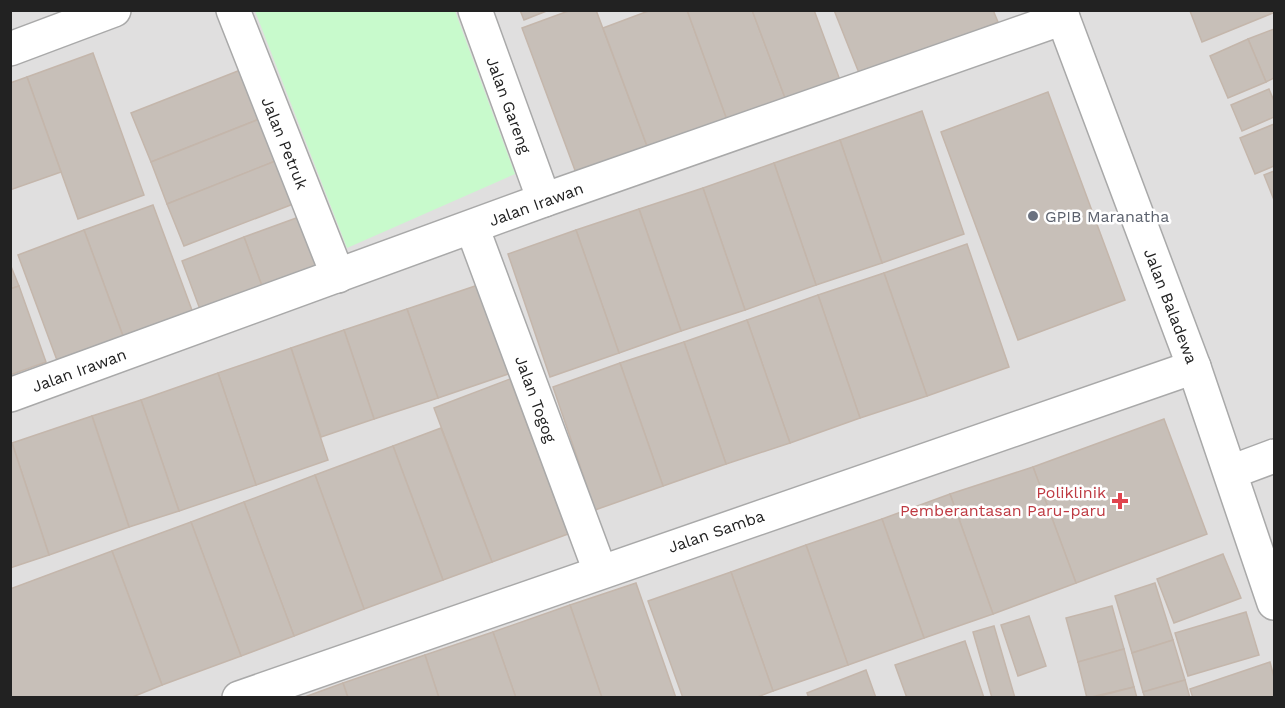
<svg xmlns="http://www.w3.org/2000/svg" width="1285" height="708" viewBox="0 0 1285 708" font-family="'Work Sans',sans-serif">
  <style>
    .residential { fill: #e0dfdf }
    .park { fill: #c8facc }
    .building { fill: #c7bfb8; stroke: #c4b6ab; stroke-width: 1.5 }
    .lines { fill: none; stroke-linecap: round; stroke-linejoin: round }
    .minor-casing { stroke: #a9a9a9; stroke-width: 36 }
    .minor { stroke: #fff; stroke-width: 33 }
    .worship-dot { fill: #6b7280; stroke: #fff; stroke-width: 2 }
    .health-dot { fill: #e0444e; stroke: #fff; stroke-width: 2 }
    .labels { text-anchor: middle; stroke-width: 5; stroke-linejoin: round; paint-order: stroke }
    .street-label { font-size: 16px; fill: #222; stroke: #fff }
    .worship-label { font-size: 16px; fill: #5b616d; stroke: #fff; text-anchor: start }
    .health-label { font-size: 16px; fill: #be3a42; stroke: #fff; text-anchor: end }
  </style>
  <rect width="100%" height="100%" fill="#f2efe9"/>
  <rect class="residential" x="11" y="11" width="1263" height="686"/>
  <path class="park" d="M 255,11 L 455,11 L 515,174 L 347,248 Z"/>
  <g class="building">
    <path d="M 520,10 L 549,10 L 524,20 Z"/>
    <path d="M 571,10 L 596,10 L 650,154 L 579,181 L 522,28 Z"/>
    <path d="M 651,10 L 687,10 L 729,125 L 650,154 L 603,28 Z"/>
    <path d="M 687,10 L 752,10 L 787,103 L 729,125 Z"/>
    <path d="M 752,10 L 814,10 L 841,83 L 787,103 Z"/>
    <path d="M 834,10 L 993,10 L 998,22 L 861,78 Z"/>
    <path d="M 1272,10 L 1273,13 L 1202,42 L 1190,11 Z"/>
    <path d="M 1274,29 L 1274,78 L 1266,82 L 1248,39 Z"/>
    <path d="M 1248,39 L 1266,82 L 1228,98 L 1210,56 Z"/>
    <path d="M 93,53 L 144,195 L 78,219 L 27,77 Z"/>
    <path d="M 248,67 L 267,116 L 151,162 L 131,113 Z"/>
    <path d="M 27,77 L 61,172 L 10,190 L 10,83 Z"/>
    <path d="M 1269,89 L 1274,101 L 1274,117 L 1242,131 L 1231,105 Z"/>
    <path d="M 1048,92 L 1125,300 L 1018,340 L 941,132 Z"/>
    <path d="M 922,111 L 964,234 L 882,263 L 840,140 Z"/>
    <path d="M 267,116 L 283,158 L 167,204 L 151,162 Z"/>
    <path d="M 1274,124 L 1274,166 L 1255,174 L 1240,138 Z"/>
    <path d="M 840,140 L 882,263 L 816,285 L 774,163 Z"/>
    <path d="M 283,158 L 301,201 L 184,246 L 167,204 Z"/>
    <path d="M 774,163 L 816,285 L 745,310 L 703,188 Z"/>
    <path d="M 1274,171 L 1274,200 L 1264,175 Z"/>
    <path d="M 703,188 L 745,310 L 681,331 L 639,209 Z"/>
    <path d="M 153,205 L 196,321 L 127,347 L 84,230 Z"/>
    <path d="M 639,209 L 681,331 L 619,353 L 576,230 Z"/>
    <path d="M 299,217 L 321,276 L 266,297 L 244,237 Z"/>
    <path d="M 84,230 L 127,347 L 61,371 L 18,255 Z"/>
    <path d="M 576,230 L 619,353 L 550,377 L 508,254 Z"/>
    <path d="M 244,237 L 266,297 L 204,320 L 182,261 Z"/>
    <path d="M 967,244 L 1009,367 L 927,396 L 884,273 Z"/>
    <path d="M 10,264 L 19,286 L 10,289 Z"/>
    <path d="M 884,273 L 927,396 L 860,418 L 818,295 Z"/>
    <path d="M 484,283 L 514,372 L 438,398 L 407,309 Z"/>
    <path d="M 19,286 L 46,362 L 10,375 L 10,289 Z"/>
    <path d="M 818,295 L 860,418 L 790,443 L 747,320 Z"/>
    <path d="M 407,309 L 438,398 L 374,419 L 344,330 Z"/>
    <path d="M 747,320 L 790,443 L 726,464 L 684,342 Z"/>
    <path d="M 344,330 L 374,419 L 321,437 L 291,348 Z"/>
    <path d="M 684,342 L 726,464 L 663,486 L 620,363 Z"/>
    <path d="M 291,348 L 328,460 L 256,485 L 218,373 Z"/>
    <path d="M 620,363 L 663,486 L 595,510 L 553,387 Z"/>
    <path d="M 218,373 L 256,485 L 179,511 L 141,400 Z"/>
    <path d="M 510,379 L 568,534 L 492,562 L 434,408 Z"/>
    <path d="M 141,400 L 179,511 L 129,527 L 92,416 Z"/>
    <path d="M 92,416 L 129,527 L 49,555 L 12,443 Z"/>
    <path d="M 1164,419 L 1207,534 L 1076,583 L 1033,467 Z"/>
    <path d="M 441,428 L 492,562 L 443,580 L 393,446 Z"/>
    <path d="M 12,443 L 49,555 L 10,568 L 10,444 Z"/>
    <path d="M 393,446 L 443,580 L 364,609 L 315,475 Z"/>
    <path d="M 1033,467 L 1076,583 L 993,614 L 950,494 Z"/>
    <path d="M 315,475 L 364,609 L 294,636 L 244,502 Z"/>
    <path d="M 950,494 L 993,614 L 924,638 L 882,519 Z"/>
    <path d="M 244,502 L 294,636 L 241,656 L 191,522 Z"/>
    <path d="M 882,519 L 924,638 L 848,665 L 806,545 Z"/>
    <path d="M 191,522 L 241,656 L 162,685 L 112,551 Z"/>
    <path d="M 806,545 L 848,665 L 773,691 L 731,572 Z"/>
    <path d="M 112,551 L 162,685 L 130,698 L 10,698 L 10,589 Z"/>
    <path d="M 1223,554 L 1241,598 L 1174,623 L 1157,579 Z"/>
    <path d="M 731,572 L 773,691 L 755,698 L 683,698 L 648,601 Z"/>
    <path d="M 636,583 L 676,698 L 602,698 L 570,605 Z"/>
    <path d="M 1155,583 L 1173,640 L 1132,653 L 1115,596 Z"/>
    <path d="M 570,605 L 602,698 L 516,698 L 493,632 Z"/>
    <path d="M 1112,606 L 1124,649 L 1078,662 L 1066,618 Z"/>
    <path d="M 1246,612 L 1259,655 L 1188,676 L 1175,633 Z"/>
    <path d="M 1029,616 L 1046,666 L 1018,676 L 1001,625 Z"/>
    <path d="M 994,626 L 1015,698 L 992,698 L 973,632 Z"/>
    <path d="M 493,632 L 516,698 L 439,698 L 425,655 Z"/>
    <path d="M 1173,640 L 1185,680 L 1143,692 L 1132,653 Z"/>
    <path d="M 965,641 L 984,698 L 907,698 L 895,665 Z"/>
    <path d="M 1124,649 L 1134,687 L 1087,698 L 1078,662 Z"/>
    <path d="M 425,655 L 439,698 L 348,698 L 343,683 Z"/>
    <path d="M 1270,662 L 1274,677 L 1274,696 L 1270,698 L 1193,698 L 1190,689 Z"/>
    <path d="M 866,670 L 876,698 L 809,698 L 807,693 Z"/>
    <path d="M 1185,680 L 1190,698 L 1145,698 L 1143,692 Z"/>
    <path d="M 343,683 L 348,698 L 302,698 Z"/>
    <path d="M 1134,687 L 1137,698 L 1092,698 Z"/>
  </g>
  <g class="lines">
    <defs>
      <g id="minor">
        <path d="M 233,10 L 338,276"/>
        <path d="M 475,10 L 544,200"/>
        <path d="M 1060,10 L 1194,367 L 1274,603"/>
        <path d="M 10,49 L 114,10"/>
        <path d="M 472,227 L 600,571"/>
        <path d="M 10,395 L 544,200 L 1063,18"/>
        <path d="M 1231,472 L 1274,456"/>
        <path d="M 239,698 L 1194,367"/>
      </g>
    </defs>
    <use href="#minor" class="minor-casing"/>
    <use href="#minor" class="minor"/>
  </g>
  <circle class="worship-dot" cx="1033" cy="216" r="6"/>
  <path class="health-dot" d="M1117 492h6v6h6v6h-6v6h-6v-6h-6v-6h6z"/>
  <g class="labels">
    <g class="street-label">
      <text transform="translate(509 105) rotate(70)" y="6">Jalan Gareng</text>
      <text transform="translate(285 143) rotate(68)" y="6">Jalan Petruk</text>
      <text transform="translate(536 204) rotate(-20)" y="6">Jalan Irawan</text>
      <text transform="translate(1171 306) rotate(69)" y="6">Jalan Baladewa</text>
      <text transform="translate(79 370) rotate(-20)" y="6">Jalan Irawan</text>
      <text transform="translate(536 399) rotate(70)" y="6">Jalan Togog</text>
      <text transform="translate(716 531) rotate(-19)" y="6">Jalan Samba</text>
    </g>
    <g class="worship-label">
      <text x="1045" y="222">GPIB Maranatha</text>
    </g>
    <g class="health-label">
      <text x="1106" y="498">Poliklinik<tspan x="1106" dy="18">Pemberantasan Paru-paru</tspan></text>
    </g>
  </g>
  <rect width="1285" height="708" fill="none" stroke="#222222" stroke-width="24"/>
</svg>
